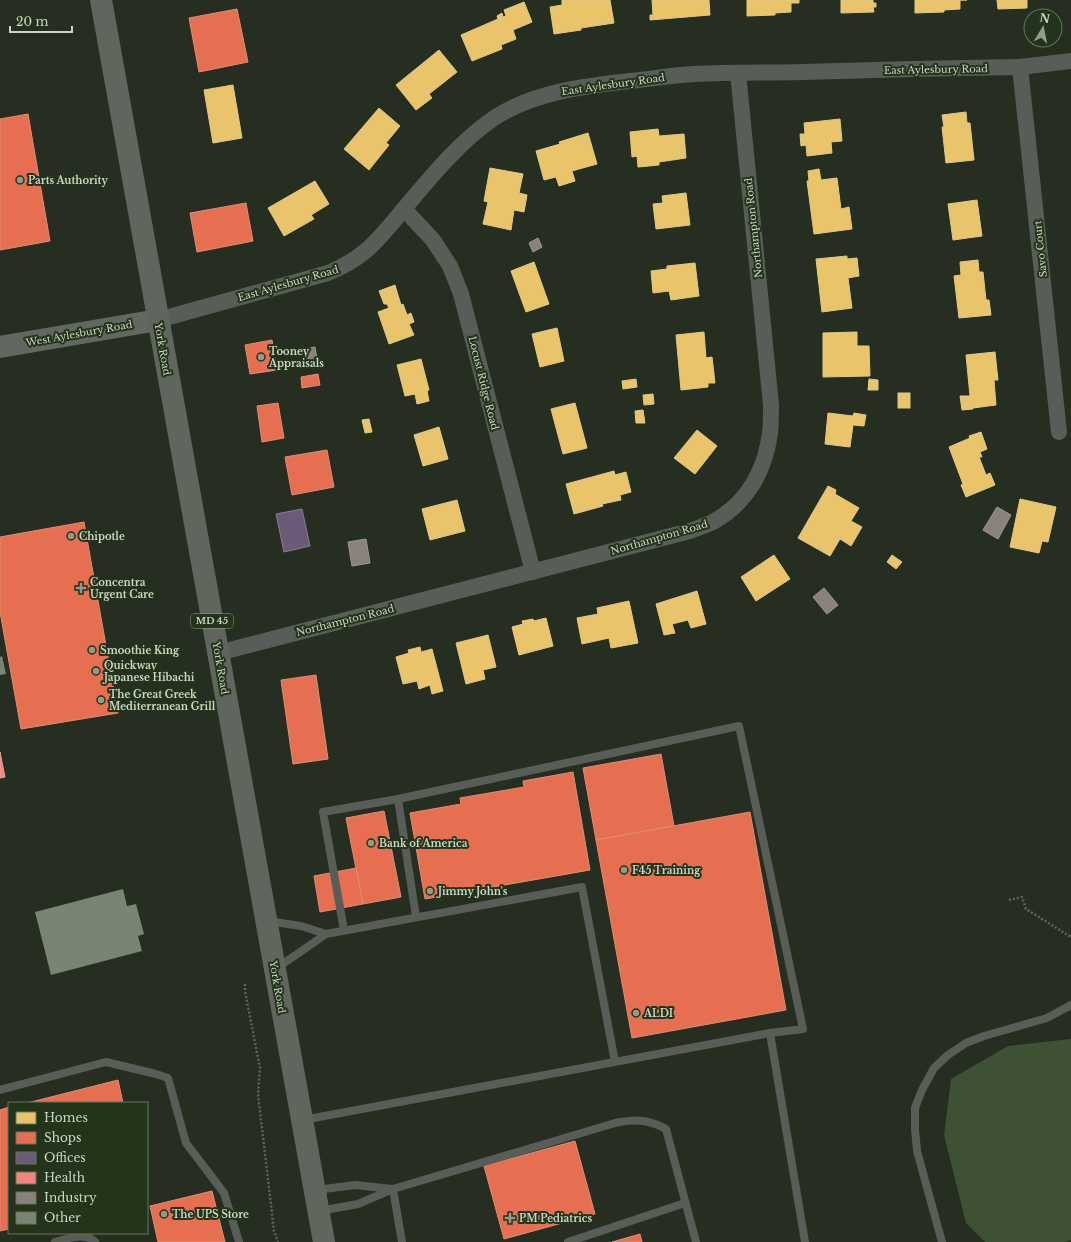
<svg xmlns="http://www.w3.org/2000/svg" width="1071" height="1242" viewBox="0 0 1071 1242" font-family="'Libre Baskerville',serif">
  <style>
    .green { fill: #3e5134 }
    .homes { fill: #e9c46a; stroke: #e0c986 }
    .shops { fill: #e76f51; stroke: #df8e74 }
    .offices { fill: #6d597a; stroke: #897e91 }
    .health { fill: #f28482; stroke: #e69d96 }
    .industry { fill: #8a817c; stroke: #9e9a92 }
    .building { fill: #798472 }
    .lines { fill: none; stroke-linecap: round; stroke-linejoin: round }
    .path { stroke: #60645d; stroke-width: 2.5; stroke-dasharray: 2 2; stroke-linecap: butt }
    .lane { stroke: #595d57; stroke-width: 8 }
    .street { stroke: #595d57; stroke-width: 16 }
    .secondary { stroke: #636761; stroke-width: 22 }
    .primary { stroke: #60655d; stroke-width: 22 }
    .poi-dot { fill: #919b8c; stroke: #23341a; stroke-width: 1.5 }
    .labels { text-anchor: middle; stroke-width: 4; stroke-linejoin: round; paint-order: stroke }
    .shield { fill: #23341a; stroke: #99a592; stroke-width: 1 }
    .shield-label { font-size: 9px; font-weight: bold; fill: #cbd6c6 }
    .street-label { font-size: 10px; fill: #cbd6c6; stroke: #23341a }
    .poi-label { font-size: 10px; font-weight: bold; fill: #cbd6c6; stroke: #23341a; text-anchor: start }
  </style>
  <rect width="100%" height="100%" fill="#252e20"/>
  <path class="green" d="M 1071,1039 L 1071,1240 L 1065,1242 L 985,1242 L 966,1223 L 944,1135 L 951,1079 L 1008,1046 Z"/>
  <g class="homes">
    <path d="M 562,0 L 610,0 L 614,23 L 581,28 L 581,30 L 554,34 L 550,7 L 562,5 Z"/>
    <path d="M 652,0 L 709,0 L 710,15 L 650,20 L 650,15 L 653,15 Z"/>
    <path d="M 747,0 L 799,0 L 799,3 L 791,3 L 791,12 L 775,13 L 775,15 L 747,16 Z"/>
    <path d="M 841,0 L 873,0 L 873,3 L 876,3 L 876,7 L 873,7 L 874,12 L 841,13 Z"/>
    <path d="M 915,0 L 967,0 L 960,0 L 960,9 L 944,10 L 944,12 L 915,13 Z"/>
    <path d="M 997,0 L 1027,0 L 1027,8 L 998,9 Z"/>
    <path d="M 524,2 L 532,22 L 513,30 L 516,39 L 501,45 L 502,49 L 472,61 L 461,35 L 498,19 L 497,16 L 502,13 L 503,17 L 506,16 L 504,10 Z"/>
    <path d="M 439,50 L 457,72 L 429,94 L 432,98 L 416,110 L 396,85 Z"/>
    <path d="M 233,85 L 242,138 L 213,143 L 204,90 Z"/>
    <path d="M 379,108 L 400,126 L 386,143 L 389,145 L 369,170 L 344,149 Z"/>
    <path d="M 966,112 L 967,123 L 970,123 L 974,160 L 946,163 L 942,127 L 944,127 L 942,115 Z"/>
    <path d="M 840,119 L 842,141 L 831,142 L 832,153 L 807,156 L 806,145 L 801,146 L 800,134 L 805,134 L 804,123 Z"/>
    <path d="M 658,129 L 659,136 L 684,134 L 686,158 L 659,162 L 659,165 L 638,167 L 637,156 L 632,157 L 630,132 Z"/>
    <path d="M 588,133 L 597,164 L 572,171 L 575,181 L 559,186 L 556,177 L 544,180 L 536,151 L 560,144 L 559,142 Z"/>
    <path d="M 490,168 L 523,174 L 519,193 L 527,195 L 524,212 L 514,210 L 511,230 L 483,224 L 488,202 L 484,201 Z"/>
    <path d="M 819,169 L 821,180 L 837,178 L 841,209 L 849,207 L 852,229 L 814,234 L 807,181 L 809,181 L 808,171 Z"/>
    <path d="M 315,181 L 329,204 L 311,215 L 314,219 L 284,236 L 268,208 Z"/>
    <path d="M 686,193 L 690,225 L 656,229 L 653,204 L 663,203 L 662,196 Z"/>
    <path d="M 977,200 L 982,236 L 953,240 L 948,204 Z"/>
    <path d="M 847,256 L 847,259 L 857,258 L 859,276 L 848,278 L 852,308 L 822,312 L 816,259 Z"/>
    <path d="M 978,260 L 979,272 L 983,272 L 986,300 L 989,300 L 991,315 L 959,318 L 954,276 L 961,275 L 960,262 Z"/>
    <path d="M 534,262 L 549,304 L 526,312 L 511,271 Z"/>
    <path d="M 695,263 L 699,296 L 671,300 L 669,291 L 653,293 L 651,271 L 667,269 L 667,266 Z"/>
    <path d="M 395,285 L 401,305 L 403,304 L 407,315 L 411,313 L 414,322 L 409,324 L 414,335 L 389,344 L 378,312 L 389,308 L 387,304 L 384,304 L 379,291 Z"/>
    <path d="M 557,328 L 564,361 L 540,367 L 532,334 Z"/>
    <path d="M 704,332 L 706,358 L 712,357 L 715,383 L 708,383 L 708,387 L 681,390 L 676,335 Z"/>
    <path d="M 857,332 L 857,346 L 869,346 L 870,376 L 823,377 L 823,333 Z"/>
    <path d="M 995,352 L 998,380 L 994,380 L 996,405 L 973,408 L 973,409 L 962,410 L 960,396 L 970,396 L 966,355 Z"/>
    <path d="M 421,359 L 429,390 L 427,391 L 429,401 L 417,404 L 415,394 L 405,396 L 397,365 Z"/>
    <path d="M 636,379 L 637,387 L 623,389 L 622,381 Z"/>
    <path d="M 869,379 L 878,380 L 878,390 L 868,390 Z"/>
    <rect x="898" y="393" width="12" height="15"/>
    <path d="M 653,394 L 654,404 L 644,405 L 643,395 Z"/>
    <path d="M 575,403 L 587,448 L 563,454 L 551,409 Z"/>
    <path d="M 643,410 L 645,423 L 636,423 L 635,411 Z"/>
    <path d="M 828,413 L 853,416 L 854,413 L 866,415 L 864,426 L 853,425 L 850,447 L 825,444 Z"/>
    <path d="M 369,419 L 372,432 L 365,433 L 362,420 Z"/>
    <path d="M 439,427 L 448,459 L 423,466 L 414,435 Z"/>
    <path d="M 697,430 L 717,446 L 695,474 L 674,458 Z"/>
    <path d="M 981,432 L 987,449 L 980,452 L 982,457 L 979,457 L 986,475 L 990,473 L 995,485 L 966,497 L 961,485 L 963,484 L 949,447 L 970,438 L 969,436 Z"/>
    <path d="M 614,471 L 615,475 L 626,472 L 631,492 L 620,495 L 621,500 L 602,504 L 603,506 L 574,514 L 566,484 Z"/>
    <path d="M 828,486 L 836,490 L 835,494 L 859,508 L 851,521 L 862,527 L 851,546 L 840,539 L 830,556 L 798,538 Z"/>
    <path d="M 1020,499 L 1056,507 L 1048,542 L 1042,541 L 1039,553 L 1010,547 Z"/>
    <path d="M 457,500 L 465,531 L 430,540 L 422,509 Z"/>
    <path d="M 774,555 L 790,579 L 756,601 L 741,577 Z"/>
    <path d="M 892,555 L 902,562 L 896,569 L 887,562 Z"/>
    <path d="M 697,591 L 706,624 L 691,628 L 688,620 L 672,624 L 675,633 L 664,635 L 656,604 Z"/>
    <path d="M 629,601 L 638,643 L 611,648 L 609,638 L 582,644 L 577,618 L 598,614 L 597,608 Z"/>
    <path d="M 546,618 L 553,646 L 519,655 L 512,627 L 523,624 L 522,621 L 533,619 L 534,621 Z"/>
    <path d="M 488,635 L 496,667 L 483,670 L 485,679 L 466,684 L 456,643 Z"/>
    <path d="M 420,647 L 421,652 L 432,649 L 443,691 L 432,694 L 430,685 L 419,689 L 417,681 L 403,684 L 396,657 L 409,653 L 408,650 Z"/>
  </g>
  <g class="shops">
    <path d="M 237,9 L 248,62 L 199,72 L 189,18 Z"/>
    <path d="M 28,114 L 50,241 L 0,250 L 0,119 Z"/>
    <path d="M 246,203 L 253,241 L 197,252 L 190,213 Z"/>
    <path d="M 272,340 L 277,370 L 250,374 L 245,345 Z"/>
    <path d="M 318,374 L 320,385 L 302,388 L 301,377 Z"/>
    <path d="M 278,403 L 284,438 L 262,442 L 257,406 Z"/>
    <path d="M 327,450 L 334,487 L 292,495 L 285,457 Z"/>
    <path d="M 84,522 L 118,713 L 21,729 L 0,612 L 0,537 Z"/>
    <path d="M 316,675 L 328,759 L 293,764 L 281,680 Z"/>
    <path d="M 661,754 L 674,826 L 596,840 L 583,768 Z"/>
    <path d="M 573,772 L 590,870 L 425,899 L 410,813 L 461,804 L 460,798 L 524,787 L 523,781 Z"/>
    <path d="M 384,811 L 401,897 L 363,904 L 346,818 Z"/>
    <path d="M 750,812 L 786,1010 L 632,1038 L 596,840 Z"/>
    <path d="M 356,868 L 363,904 L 320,912 L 314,876 Z"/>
    <path d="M 118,1080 L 123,1103 L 27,1103 Z"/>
    <path d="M 9,1107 L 9,1229 L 0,1231 L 0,1110 Z"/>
    <path d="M 575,1141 L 595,1214 L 504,1239 L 484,1166 Z"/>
    <path d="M 212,1191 L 225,1242 L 158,1242 L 150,1206 Z"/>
    <path d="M 640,1234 L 642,1242 L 612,1242 Z"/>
  </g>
  <path class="offices" d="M 302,509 L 310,546 L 284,552 L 276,514 Z"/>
  <path class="health" d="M 0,752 L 5,777 L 0,778 Z"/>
  <g class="industry">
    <path d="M 538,238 L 542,247 L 533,252 L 529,243 Z"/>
    <path d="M 315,347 L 318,366 L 306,368 L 302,349 Z"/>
    <path d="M 997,507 L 1011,515 L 998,539 L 983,530 Z"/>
    <path d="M 366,539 L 370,563 L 352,566 L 348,542 Z"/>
    <path d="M 824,588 L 838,605 L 827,614 L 813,597 Z"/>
  </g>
  <g class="building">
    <path d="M 2,656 L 6,674 L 0,675 L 0,657 Z"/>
    <path d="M 123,889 L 127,906 L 136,904 L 144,934 L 138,936 L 142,951 L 51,975 L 35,912 Z"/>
  </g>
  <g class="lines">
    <g class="path">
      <path d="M 1009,900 L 1022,897 L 1026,909 L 1071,937"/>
      <path d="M 245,984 L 245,991 L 260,1068 L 258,1094 L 274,1231 L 278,1242"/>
    </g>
    <g class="lane">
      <path d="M 416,917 L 398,799 L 739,726 L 803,1029 L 770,1033"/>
      <path d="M 267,921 L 301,926 L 326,934"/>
      <path d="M 344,930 L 323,812 L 398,799"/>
      <path d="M 277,968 L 326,934 L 582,887 L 615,1062"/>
      <path d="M 0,1090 L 106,1062 L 156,1074 L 168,1078 L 186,1143 L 224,1193 L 239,1242"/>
      <path d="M 303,1120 L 770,1033 L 805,1242"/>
      <path d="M 393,1189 L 402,1242"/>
      <path d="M 316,1190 L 355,1185 L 392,1189"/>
      <path d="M 319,1211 L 358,1204 L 393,1189 L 615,1123 C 635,1119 648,1119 666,1129 L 696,1242"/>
      <path d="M 55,1242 C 67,1239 85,1231 95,1242"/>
      <path d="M 568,1242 L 685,1203"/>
      <path d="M 942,1242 L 917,1151 L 915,1129 L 915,1108 L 922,1090 L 934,1068 L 948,1055 L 966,1043 L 984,1036 L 1047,1018 L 1071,1005"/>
    </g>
    <g class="street">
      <path d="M 1020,67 L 1059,432"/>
      <path d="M 404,209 L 433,240 L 450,266 L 461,294 L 533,572"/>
      <path d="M 158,320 L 328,273 C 366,257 377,241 403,210 C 430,178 459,142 494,118 C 534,92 584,86 630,81 C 651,79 673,75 695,74 C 730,72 766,73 802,72 C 875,70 947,68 1020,67 L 1071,61"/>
      <path d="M 218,653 L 690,531 C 698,528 706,525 713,522 C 747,503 765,471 770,433 C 771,424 771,415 771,405 L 738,73"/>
    </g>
    <path class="secondary" d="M 0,347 L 158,320"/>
    <path class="primary" d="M 101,0 L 324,1242"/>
  </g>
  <g class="poi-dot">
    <circle cx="20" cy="180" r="4"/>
    <circle cx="261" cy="357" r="4"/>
    <circle cx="71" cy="536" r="4"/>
    <path d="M79 582h4v4h4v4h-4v4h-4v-4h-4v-4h4z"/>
    <circle cx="92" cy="650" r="4"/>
    <circle cx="96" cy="671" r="4"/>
    <circle cx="101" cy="700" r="4"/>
    <circle cx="371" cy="843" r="4"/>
    <circle cx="624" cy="870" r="4"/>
    <circle cx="430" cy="891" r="4"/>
    <circle cx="636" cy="1013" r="4"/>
    <circle cx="164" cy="1214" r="4"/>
    <path d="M508 1212h4v4h4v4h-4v4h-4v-4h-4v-4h4z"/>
  </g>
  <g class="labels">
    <rect class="shield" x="191" y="614" width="42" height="14" rx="3"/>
    <g class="shield-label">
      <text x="212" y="624">MD 45</text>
    </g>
    <g class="street-label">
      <text transform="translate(936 69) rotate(-1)" y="4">East Aylesbury Road</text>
      <text transform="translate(613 84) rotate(-8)" y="4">East Aylesbury Road</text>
      <text transform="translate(753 228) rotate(-96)" y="4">Northampton Road</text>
      <text transform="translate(1040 249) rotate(-96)" y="4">Savo Court</text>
      <text transform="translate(288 283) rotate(-16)" y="4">East Aylesbury Road</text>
      <text transform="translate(79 333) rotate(-10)" y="4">West Aylesbury Road</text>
      <text transform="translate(163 349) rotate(80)" y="4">York Road</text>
      <text transform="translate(484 383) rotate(76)" y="4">Locust Ridge Road</text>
      <text transform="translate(659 537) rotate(-16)" y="4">Northampton Road</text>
      <text transform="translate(345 620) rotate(-14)" y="4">Northampton Road</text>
      <text transform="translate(221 668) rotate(80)" y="4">York Road</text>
      <text transform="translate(278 987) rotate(80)" y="4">York Road</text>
    </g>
    <g class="poi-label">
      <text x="28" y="184">Parts Authority</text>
      <text x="269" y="355">Tooney<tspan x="269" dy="12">Appraisals</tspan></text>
      <text x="79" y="540">Chipotle</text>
      <text x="90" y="586">Concentra<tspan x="90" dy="12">Urgent Care</tspan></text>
      <text x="100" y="654">Smoothie King</text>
      <text x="104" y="669">Quickway<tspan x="104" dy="12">Japanese Hibachi</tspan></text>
      <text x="109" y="698">The Great Greek<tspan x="109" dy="12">Mediterranean Grill</tspan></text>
      <text x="379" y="847">Bank of America</text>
      <text x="632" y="874">F45 Training</text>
      <text x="438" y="895">Jimmy John's</text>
      <text x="644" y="1017">ALDI</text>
      <text x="172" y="1218">The UPS Store</text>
      <text x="519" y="1222">PM Pediatrics</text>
    </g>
  </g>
  <rect x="8" y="1102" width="140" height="132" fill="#23341a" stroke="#66755f"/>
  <rect x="16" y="1112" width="20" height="12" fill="#e9c46a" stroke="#66755f"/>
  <text x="44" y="1122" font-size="12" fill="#cbd6c6">Homes</text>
  <rect x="16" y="1132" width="20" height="12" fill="#e76f51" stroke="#66755f"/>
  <text x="44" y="1142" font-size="12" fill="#cbd6c6">Shops</text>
  <rect x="16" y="1152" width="20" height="12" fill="#6d597a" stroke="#66755f"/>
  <text x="44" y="1162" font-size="12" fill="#cbd6c6">Offices</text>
  <rect x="16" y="1172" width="20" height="12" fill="#f28482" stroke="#66755f"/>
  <text x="44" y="1182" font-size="12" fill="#cbd6c6">Health</text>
  <rect x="16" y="1192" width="20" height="12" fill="#8a817c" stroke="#66755f"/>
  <text x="44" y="1202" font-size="12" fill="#cbd6c6">Industry</text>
  <rect x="16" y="1212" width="20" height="12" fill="#798472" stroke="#66755f"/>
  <text x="44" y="1222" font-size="12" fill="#cbd6c6">Other</text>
  <g transform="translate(1043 28) rotate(10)"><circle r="19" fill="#23341a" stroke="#66755f"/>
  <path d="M0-3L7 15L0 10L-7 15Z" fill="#919b8c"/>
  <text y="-6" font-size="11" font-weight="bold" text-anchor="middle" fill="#cbd6c6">N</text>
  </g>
  <path d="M10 26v6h62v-6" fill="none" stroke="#cbd6c6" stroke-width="2"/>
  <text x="16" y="26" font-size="12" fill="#cbd6c6" stroke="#23341a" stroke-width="3" paint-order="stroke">20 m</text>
</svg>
